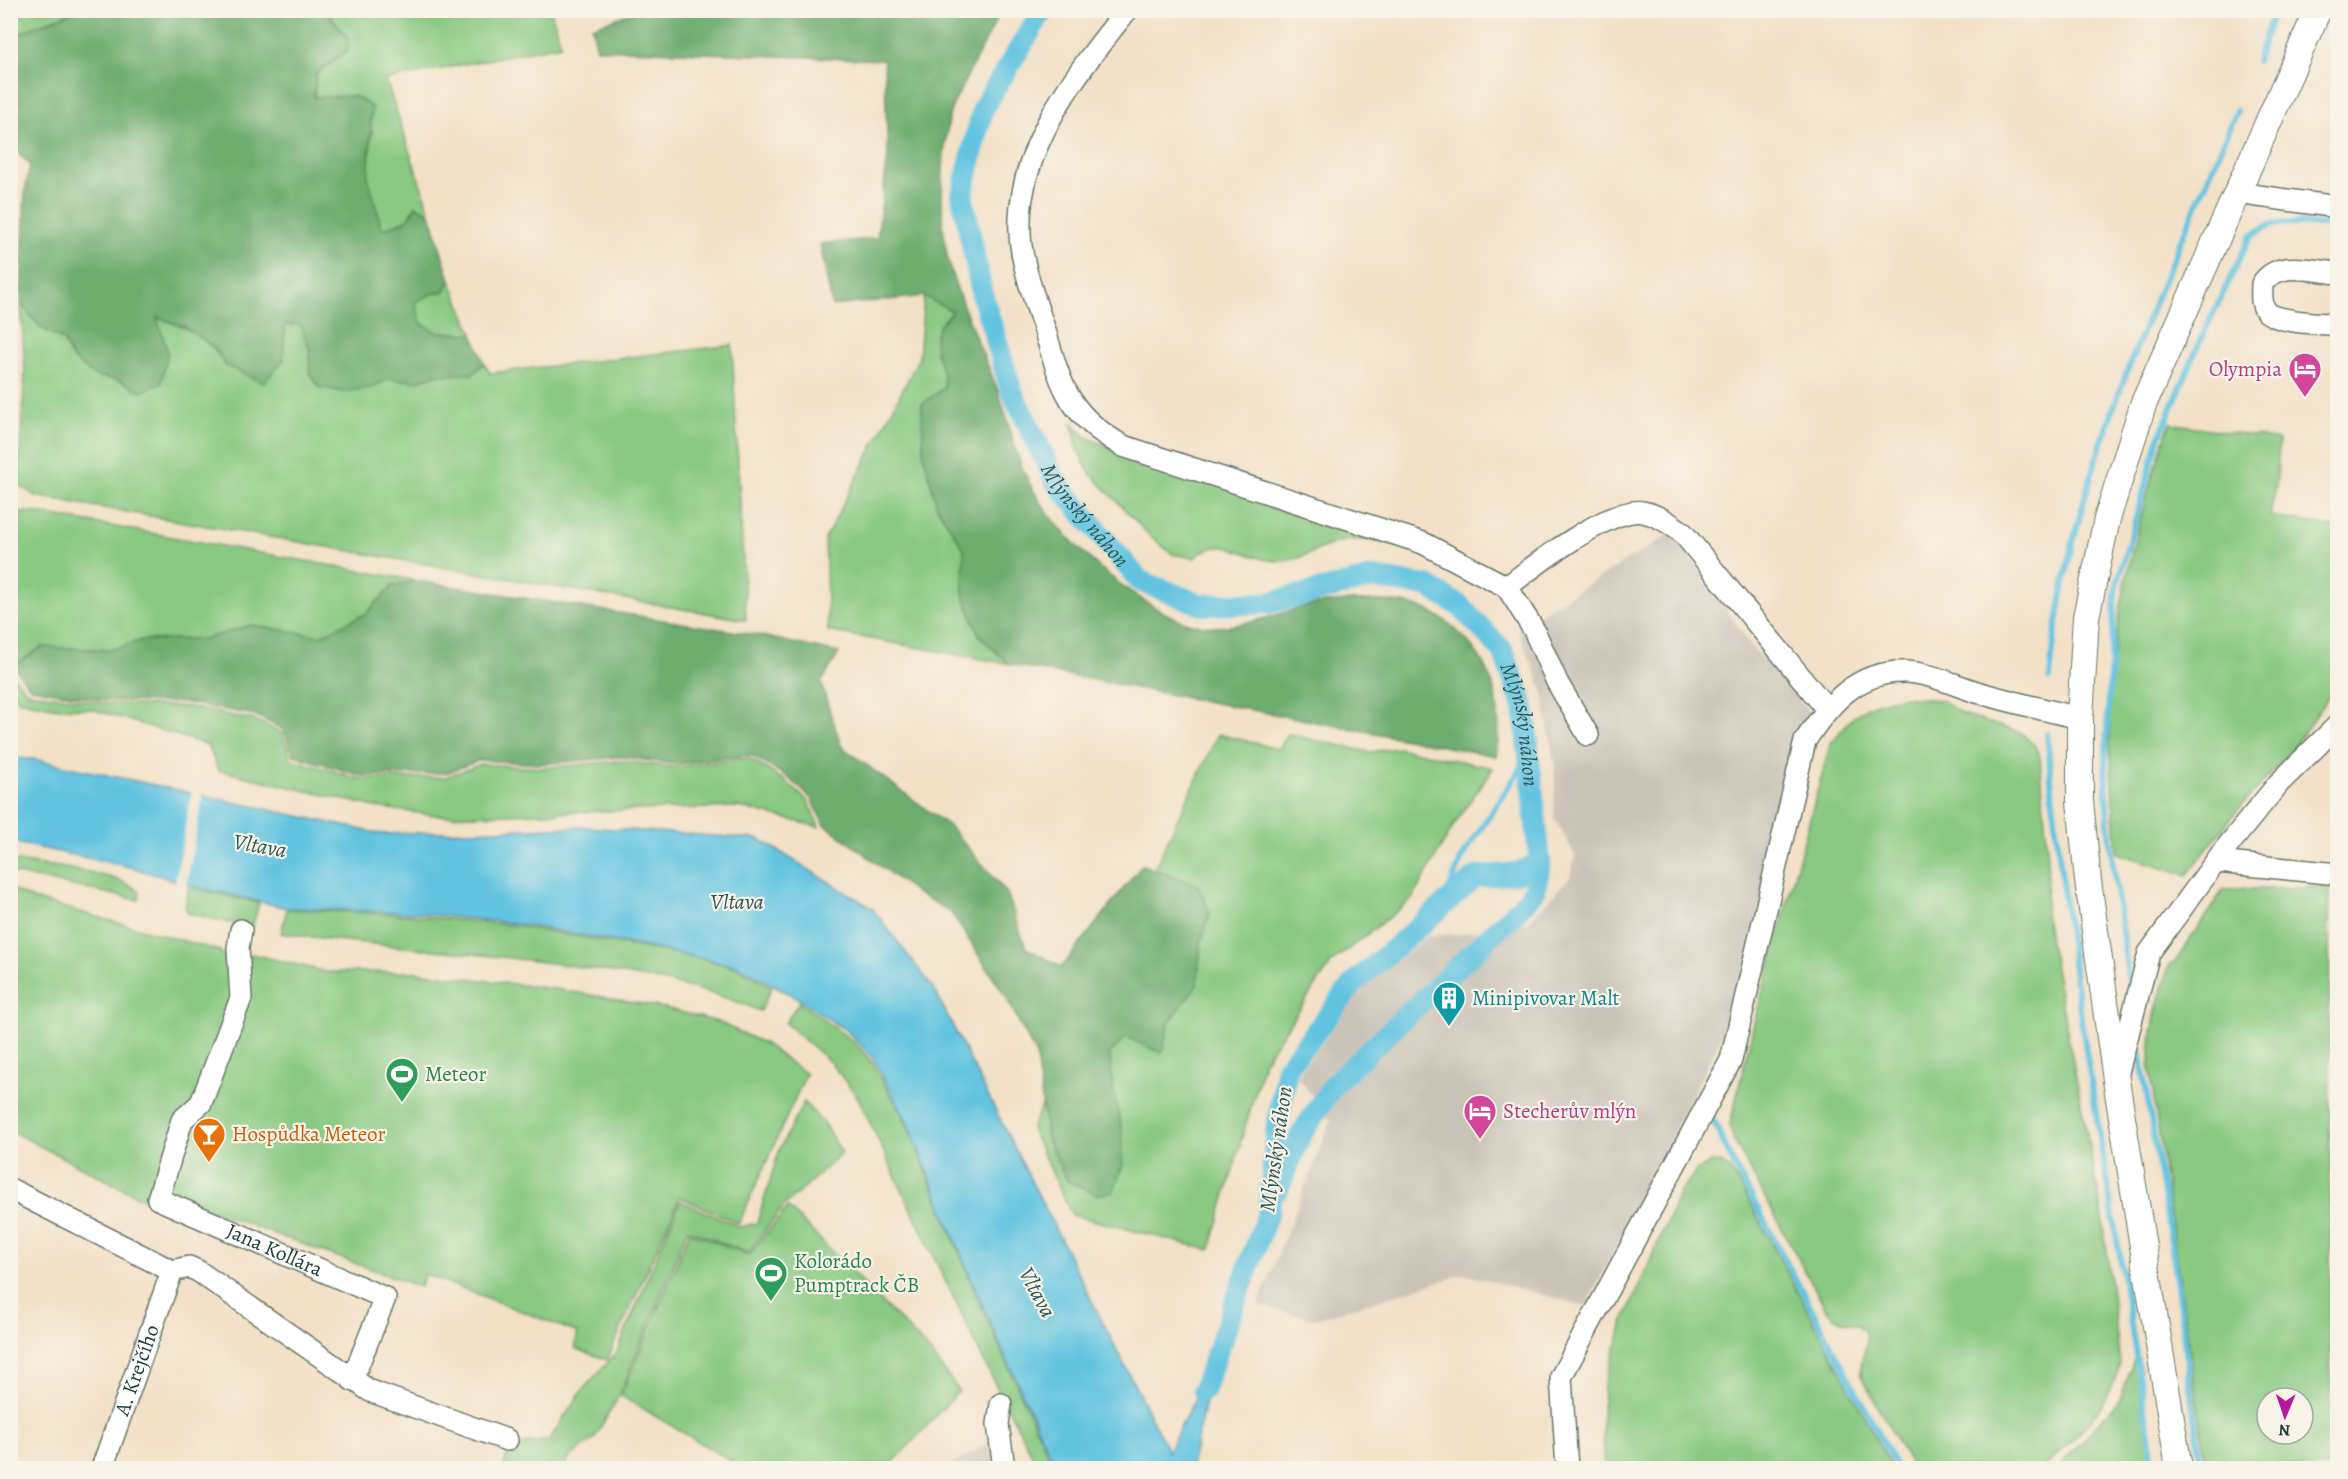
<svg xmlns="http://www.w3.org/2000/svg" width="2348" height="1479" viewBox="0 0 2348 1479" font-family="Alegreya,serif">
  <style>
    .industrial { fill: #cac3b8 }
    .green { fill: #89c981; stroke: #54835a; stroke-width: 1.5; fill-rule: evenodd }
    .forest { fill: #6ead6f; stroke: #467552; stroke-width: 1.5 }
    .water { fill: #63c4e1; stroke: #41808a; stroke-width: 1.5 }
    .pier { fill: #f3e1c7 }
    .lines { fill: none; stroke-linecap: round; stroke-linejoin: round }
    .stream { stroke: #63c4e1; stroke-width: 6 }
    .canal { stroke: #63c4e1; stroke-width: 22 }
    .minor-casing { stroke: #697667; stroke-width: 24 }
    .major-casing { stroke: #697667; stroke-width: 28 }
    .minor { stroke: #fff; stroke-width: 21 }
    .major { stroke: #fff; stroke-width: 26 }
    .labels { text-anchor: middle; stroke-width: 4.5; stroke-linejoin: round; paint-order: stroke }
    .hotel-label { font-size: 21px; fill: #b23c85; stroke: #f7f3e8; text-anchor: end }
    .culture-label { font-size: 21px; fill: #0d838f; stroke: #f7f3e8; text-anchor: start }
    .leisure-label { font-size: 21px; fill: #27864d; stroke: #f7f3e8; text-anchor: start }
    .food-label { font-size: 21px; fill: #c56008; stroke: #f7f3e8; text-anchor: start }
    .street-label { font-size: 21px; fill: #1f3d34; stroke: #f7f3e8 }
    .water-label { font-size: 22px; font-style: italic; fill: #2d5857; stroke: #f7f3e8 }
  </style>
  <rect width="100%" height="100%" fill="#f7f3e8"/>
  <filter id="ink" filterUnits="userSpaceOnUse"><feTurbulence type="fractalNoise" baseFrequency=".0167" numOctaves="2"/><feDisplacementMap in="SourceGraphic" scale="12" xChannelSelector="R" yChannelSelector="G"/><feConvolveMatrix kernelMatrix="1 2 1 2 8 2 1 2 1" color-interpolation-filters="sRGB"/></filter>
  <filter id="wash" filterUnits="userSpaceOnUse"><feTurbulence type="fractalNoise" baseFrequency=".008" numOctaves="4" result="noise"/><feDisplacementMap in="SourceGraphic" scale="24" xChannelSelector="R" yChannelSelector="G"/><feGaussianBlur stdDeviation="1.35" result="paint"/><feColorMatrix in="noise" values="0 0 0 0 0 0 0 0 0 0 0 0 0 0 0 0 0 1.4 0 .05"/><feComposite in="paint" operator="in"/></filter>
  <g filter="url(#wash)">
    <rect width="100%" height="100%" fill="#f3e1c7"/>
    <g class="industrial">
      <path d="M 1673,532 L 1749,643 L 1810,713 L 1766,880 L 1736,1024 L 1724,1032 L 1586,1306 L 1464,1274 L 1315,1319 L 1258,1305 L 1331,1121 L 1297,1076 L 1363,988 L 1428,936 L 1461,934 L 1529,921 L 1570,877 L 1575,856 L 1554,817 L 1555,765 L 1542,688 L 1517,628 Z"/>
      <path d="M 993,1441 L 1007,1468 L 945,1468 Z"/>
    </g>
    <g class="green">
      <path d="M 28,11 L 74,11 L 11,37 L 11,24 Z"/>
      <path d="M 327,11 L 551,11 L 561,45 L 386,80 L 430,213 L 416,206 L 406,221 L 382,229 L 368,177 L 372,131 L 314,97 L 316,74 L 333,62 L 332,17 Z"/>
      <path d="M 450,280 L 473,334 L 436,332 L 421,323 L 415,302 L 431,294 L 445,291 Z"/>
      <path d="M 924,296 L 953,311 L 935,351 L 945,375 L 944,388 L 922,404 L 937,507 L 964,549 L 963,593 L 979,635 L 1009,664 L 828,631 L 825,539 L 919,358 Z"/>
      <path d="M 21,304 L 40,327 L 63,340 L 72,358 L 95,376 L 119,380 L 141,391 L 156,317 C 184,326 210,338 225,365 L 283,361 L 285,325 L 301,325 L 310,352 L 310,373 L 370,388 L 389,379 L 417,381 L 436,375 L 473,374 L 484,363 L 490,373 L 732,345 L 746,620 L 35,496 L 18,484 L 25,373 Z"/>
      <path d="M 1072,423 L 1086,437 L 1135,458 L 1413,546 C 1394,545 1367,538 1349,540 C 1327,542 1305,560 1283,561 C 1247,563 1224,530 1194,558 L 1172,554 L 1146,532 L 1089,472 L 1078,450 Z"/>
      <path d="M 2170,423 L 2279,440 L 2277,481 L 2270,516 L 2338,528 L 2337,684 L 2290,753 L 2236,812 L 2187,875 L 2117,853 C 2114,808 2109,762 2110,716 C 2112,616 2137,517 2170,423 Z"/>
      <path d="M 32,512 L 418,581 L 392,586 L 367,613 L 320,636 L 251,625 L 205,639 L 142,640 L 111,650 L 42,647 L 13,666 L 15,527 L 18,513 Z"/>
      <path d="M 11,673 L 27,692 L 102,703 L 189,707 L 254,720 L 282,733 L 291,759 L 360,779 L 446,777 L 481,764 L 540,768 L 619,761 L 675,767 L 749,758 L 784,780 L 808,801 L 819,827 L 739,807 L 441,816 L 375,807 L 218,770 L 208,745 L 92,709 L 59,708 L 20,701 L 11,693 Z"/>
      <path d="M 1903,697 L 1941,700 L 1962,714 L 2021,733 L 2035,746 L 2040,758 L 2048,860 L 2045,916 L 2103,1218 L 2120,1362 C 2113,1407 2074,1437 2044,1468 L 1912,1468 L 1861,1376 C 1859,1362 1867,1350 1866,1338 C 1865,1320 1848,1325 1837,1319 C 1833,1317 1829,1312 1826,1309 L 1734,1141 L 1730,1125 L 1755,1019 L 1830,745 C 1852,715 1864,702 1903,697 Z"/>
      <path d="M 1218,734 L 1279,749 L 1288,734 L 1369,752 L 1399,748 L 1493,768 L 1454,825 L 1412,899 L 1332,962 L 1264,1061 L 1210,1250 L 1072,1215 L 1031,1129 Z"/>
      <path d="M 10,860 C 44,866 115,870 139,892 L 139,900 L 11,873 Z"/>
      <path d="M 189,887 L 259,903 L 252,928 L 188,913 L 185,907 Z"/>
      <path d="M 2329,887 L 2331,1468 L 2206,1468 L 2150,1070 C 2149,1031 2158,999 2170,963 L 2175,962 L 2223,890 ZM 2267,1398 L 2303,1398 L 2303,1434 L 2267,1434 Z"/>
      <path d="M 11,889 L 33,899 L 220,951 L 230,963 L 247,962 L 252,954 L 327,972 L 416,972 L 555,989 L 665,1008 L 718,1022 L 765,1044 L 806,1074 L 739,1223 L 680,1197 L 607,1360 L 574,1348 L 578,1333 L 425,1274 L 420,1287 L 182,1200 L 147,1201 L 11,1131 Z"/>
      <path d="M 287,909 L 409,915 L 517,926 L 695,957 L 738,968 L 772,987 L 760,1011 C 709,989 655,979 601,970 C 495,953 387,948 281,933 Z"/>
      <path d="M 799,1002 L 853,1041 L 871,1061 L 906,1122 L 983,1310 L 1054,1468 L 1039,1468 L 990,1374 L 857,1096 L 830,1062 L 785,1023 Z"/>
      <path d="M 804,1102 L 826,1127 L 842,1153 L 784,1206 L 748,1253 L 688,1229 L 619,1396 L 594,1439 L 569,1458 L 564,1468 L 504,1468 L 508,1447 L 549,1440 L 581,1392 L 617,1352 L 680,1201 L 741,1227 L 757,1223 L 780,1148 Z"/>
      <path d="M 1712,1162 C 1728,1162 1733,1173 1741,1186 L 1892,1468 L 1605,1468 L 1602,1417 L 1604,1385 L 1623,1323 L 1680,1192 L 1697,1170 Z"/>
      <path d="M 788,1207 L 928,1349 L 959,1391 L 888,1468 L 743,1468 L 621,1396 L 690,1232 L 749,1255 Z"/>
      <path d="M 2135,1357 L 2153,1468 L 2058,1468 L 2120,1399 Z"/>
    </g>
    <g class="forest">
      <path d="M 639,10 L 1001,11 C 988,36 975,61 962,87 C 958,96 950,107 949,118 C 941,162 938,228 951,271 C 963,310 981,349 997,388 C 1008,416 1012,447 1025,474 C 1051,532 1118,590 1175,618 C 1219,639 1265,617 1308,606 C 1322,602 1338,602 1353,601 C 1404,599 1435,603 1470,644 C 1497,676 1503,717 1496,756 L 1009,664 L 979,635 L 963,593 L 964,549 L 937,507 L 923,451 L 922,404 L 944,388 C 946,367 930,352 937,330 C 939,324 948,317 952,311 L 924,296 L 832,306 L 820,244 L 877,238 L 888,156 L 884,60 L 597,49 L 592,27 Z"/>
      <path d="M 74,11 L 327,11 L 348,38 L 347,51 L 316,74 L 314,97 L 355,96 L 372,107 L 368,177 L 382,229 L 406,221 L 416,206 L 430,213 L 450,280 L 445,291 L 431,294 L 415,302 L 421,323 L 436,332 L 473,334 L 484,363 L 473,374 L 436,375 L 417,381 L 389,379 L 370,388 L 343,392 L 319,387 L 309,373 L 310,352 L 301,325 L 285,325 L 283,361 L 263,383 L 225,365 L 215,348 L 183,326 L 157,317 L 168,353 L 161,384 L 141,391 L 119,380 L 95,376 L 72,358 L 63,340 L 40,327 L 21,304 L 25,191 L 30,164 L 11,148 L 10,37 Z"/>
      <path d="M 418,581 L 757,635 L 839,653 L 821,683 L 841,746 L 949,826 L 1007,893 L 1026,948 L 1062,967 L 1142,865 L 1198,885 L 1210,913 L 1201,942 L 1197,985 L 1169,1023 L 1162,1053 L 1126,1037 L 1110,1053 L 1113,1090 L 1122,1128 L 1123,1164 L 1113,1192 L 1098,1195 L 1067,1181 L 1047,1139 L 1036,1055 L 1005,995 L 950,911 L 918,894 L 823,823 L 811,798 L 786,776 L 751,755 L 676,764 L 620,757 L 540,764 L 481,760 L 446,773 L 362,776 L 293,755 L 284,730 L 255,715 L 188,703 L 101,700 L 30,688 L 13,666 L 42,647 L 111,650 L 142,640 L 205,639 L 251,625 L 320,636 L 367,613 L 392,586 Z"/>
    </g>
    <path class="water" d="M 11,758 L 33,759 L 382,834 L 585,827 L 759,839 L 872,908 L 934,989 L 1168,1451 L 1213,1363 L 1191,1468 L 1056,1468 L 979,1298 L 907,1121 L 872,1057 L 847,1031 L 794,996 L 738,966 L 642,946 L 518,924 L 418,913 L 287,908 L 189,885 L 134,868 L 11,842 Z"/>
    <path class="pier" d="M 192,790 L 203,793 L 186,887 L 175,884 Z"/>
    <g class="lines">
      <g class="stream">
        <path d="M 2257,61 L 2274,10"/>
        <path d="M 2050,678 C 2069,473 2158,298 2237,111"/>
        <path d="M 2047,734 C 2067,980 2117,1224 2154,1468"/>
        <path d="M 1442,907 L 1462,857 L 1529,756"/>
        <path d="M 2128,978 L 2108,825 L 2105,765 L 2115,592 L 2158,440 L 2201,339 L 2251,235 L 2270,225 L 2288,223 L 2338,226"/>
        <path d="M 2140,1052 L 2172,1248 L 2201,1468"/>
        <path d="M 1712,1117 L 1730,1157 L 1897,1468"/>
      </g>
      <g class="canal">
        <path id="s1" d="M 1043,10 L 983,108 L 962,195 L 982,294 L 1012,392 L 1056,482 L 1140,581 L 1202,605 L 1269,603 L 1372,578 L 1427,586 L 1460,606 L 1503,651 L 1524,708 L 1540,863 L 1517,873 L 1476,877 L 1354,983 L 1287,1068 L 1276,1132 L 1269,1210 L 1203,1391"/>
        <path d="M 1278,1190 L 1301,1135 L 1334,1084 L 1521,907 L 1535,890 L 1540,863"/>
      </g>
    </g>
  </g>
  <g filter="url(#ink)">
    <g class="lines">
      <defs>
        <g id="minor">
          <path d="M 1127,10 C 1074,76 1010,156 1021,246 C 1025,275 1037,306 1046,334 C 1062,389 1070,416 1123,446 L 1423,543 L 1507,587 L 1534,630 L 1557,682 L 1588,735"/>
          <path d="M 2237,193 L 2338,207"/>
          <path d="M 2338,273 C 2312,271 2278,259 2262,284 C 2262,293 2260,305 2267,312 C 2279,323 2321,323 2338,325"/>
          <path d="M 1507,587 C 1532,567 1611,506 1643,512 C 1658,515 1671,524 1683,533 L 1826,708"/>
          <path d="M 2217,862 L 2338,874"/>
          <path id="s2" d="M 241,930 L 238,948 L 241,998 L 201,1103 L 182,1120 L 158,1199 L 385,1298 L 352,1380"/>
          <path d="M 2117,1076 L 2149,953 L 2222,853 L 2279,783 L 2338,725"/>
          <path d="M 10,1189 L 172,1271 L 189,1267 L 198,1271 L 370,1391 L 507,1440"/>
          <path d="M 1001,1404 L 998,1424 L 1004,1468"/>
          <path id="s3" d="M 102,1468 L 172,1271"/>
          <path d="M 1567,1468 L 1561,1377 L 1731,1060 L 1805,741 C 1829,704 1857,670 1906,672 C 1930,673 1954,685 1977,692 C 2011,702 2045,710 2080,718"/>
        </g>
        <path id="major" d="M 2179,1468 L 2116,1080 L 2088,881 L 2080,801 L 2080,718 L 2086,617 L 2107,519 L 2143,405 L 2318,10"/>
      </defs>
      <use href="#minor" class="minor-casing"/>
      <use href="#major" class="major-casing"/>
      <use href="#minor" class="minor"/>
      <use href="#major" class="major"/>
    </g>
  </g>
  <defs>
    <symbol id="hotel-pin" viewBox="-11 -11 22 30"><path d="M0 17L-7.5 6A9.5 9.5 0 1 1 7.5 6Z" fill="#d1479c" stroke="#f7f3e8"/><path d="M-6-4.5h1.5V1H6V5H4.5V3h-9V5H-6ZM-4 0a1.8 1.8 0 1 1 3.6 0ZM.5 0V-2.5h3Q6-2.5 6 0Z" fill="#fff"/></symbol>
    <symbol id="building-pin" viewBox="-11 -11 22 30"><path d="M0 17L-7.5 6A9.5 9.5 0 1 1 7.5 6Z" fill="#0f9aa8" stroke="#f7f3e8"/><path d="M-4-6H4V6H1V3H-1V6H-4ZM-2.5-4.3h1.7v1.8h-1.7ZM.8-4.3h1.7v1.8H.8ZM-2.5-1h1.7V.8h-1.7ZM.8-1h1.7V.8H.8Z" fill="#fff"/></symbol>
    <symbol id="stadium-pin" viewBox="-11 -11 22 30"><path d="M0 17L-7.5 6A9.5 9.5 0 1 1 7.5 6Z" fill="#2e9e5b" stroke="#f7f3e8"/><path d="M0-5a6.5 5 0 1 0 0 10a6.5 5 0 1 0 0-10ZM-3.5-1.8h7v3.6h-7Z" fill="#fff"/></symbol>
    <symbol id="bar-pin" viewBox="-11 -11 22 30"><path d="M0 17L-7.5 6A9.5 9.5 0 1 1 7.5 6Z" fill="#e8710a" stroke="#f7f3e8"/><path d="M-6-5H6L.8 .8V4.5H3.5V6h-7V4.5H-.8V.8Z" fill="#fff"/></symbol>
  </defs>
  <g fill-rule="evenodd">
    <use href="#hotel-pin" x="2286" y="350" width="38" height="52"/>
    <use href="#building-pin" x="1430" y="979" width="38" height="52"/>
    <use href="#stadium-pin" x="383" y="1055" width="38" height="52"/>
    <use href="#hotel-pin" x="1461" y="1092" width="38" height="52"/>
    <use href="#bar-pin" x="190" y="1115" width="38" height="52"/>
    <use href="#stadium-pin" x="752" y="1254" width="38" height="52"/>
  </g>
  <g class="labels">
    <g class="hotel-label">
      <text x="2282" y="376">Olympia</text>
      <text x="1503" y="1118" text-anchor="start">Stecherův mlýn</text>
    </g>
    <g class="culture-label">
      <text x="1472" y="1005">Minipivovar Malt</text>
    </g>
    <g class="leisure-label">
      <text x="425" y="1081">Meteor</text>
      <text x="794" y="1268">Kolorádo<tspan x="794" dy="24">Pumptrack ČB</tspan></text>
    </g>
    <g class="food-label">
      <text x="232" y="1141">Hospůdka Meteor</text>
    </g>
    <g class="street-label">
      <text dy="7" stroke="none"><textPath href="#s2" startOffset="416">Jana Kollára</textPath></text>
      <text dy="7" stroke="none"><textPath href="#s3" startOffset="104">A. Krejčího</textPath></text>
    </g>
    <g class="water-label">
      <text dy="8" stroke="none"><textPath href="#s1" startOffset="552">Mlýnský náhon</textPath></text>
      <text dy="8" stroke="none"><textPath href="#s1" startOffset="1110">Mlýnský náhon</textPath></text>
      <text transform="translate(260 845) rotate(10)" y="8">Vltava</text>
      <text x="737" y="909">Vltava</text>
      <text transform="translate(1275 1149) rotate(-82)" y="8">Mlýnský náhon</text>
      <text transform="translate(1038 1292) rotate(62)" y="8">Vltava</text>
    </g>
  </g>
  <rect width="2348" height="1479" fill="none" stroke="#f7f3e8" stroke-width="36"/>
  <g transform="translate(2285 1416) rotate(182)"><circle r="28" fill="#f7f3e8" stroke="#a1aaa0" stroke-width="1.5"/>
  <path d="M0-4.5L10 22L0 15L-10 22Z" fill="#b5179e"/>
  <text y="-9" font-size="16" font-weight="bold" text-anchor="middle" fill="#1f3d34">N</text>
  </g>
</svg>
